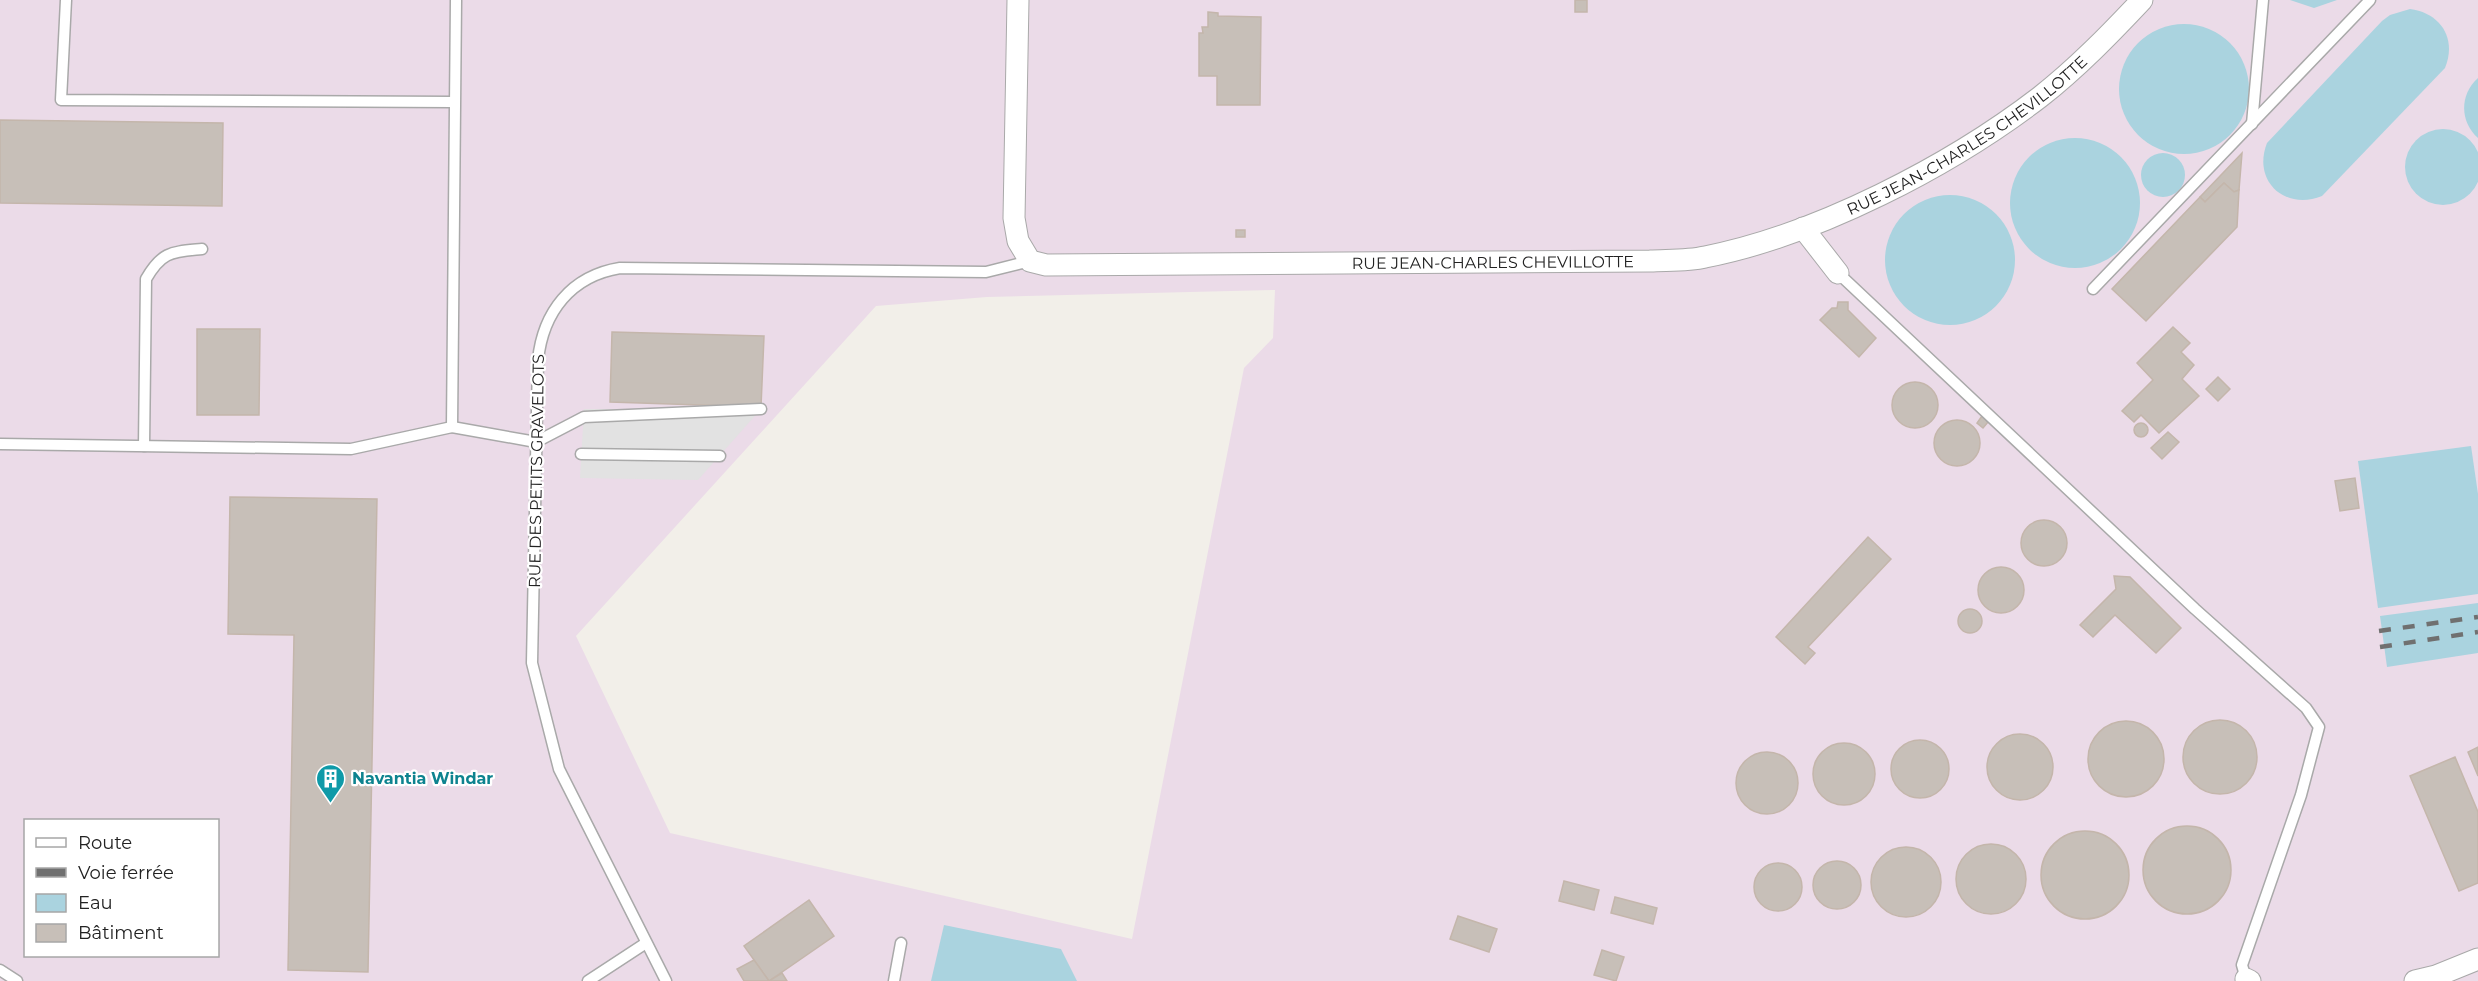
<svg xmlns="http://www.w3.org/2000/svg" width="2478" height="981" viewBox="0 0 2478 981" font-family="Montserrat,sans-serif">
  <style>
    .industrial { fill: #ebdbe8; fill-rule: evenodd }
    .parking { fill: #e2e2e2 }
    .water { fill: #aad3df }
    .building { fill: #c7bfb8; stroke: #c4b6ab; stroke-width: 1.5 }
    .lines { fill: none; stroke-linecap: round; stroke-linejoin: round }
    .service-casing { stroke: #a9a9a9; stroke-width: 13 }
    .minor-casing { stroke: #a9a9a9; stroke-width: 23 }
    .service { stroke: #fff; stroke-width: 10 }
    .minor { stroke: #fff; stroke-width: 21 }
    .rail { stroke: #707070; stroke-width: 4.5; stroke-dasharray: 12 12; stroke-linecap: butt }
    .labels { text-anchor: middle; stroke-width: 4.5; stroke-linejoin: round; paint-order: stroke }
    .street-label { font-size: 16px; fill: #222; stroke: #fff }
    .culture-label { font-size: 16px; font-weight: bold; fill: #0d838f; stroke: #fff; text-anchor: start }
  </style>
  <rect width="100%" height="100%" fill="#f2efe9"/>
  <path class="industrial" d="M 0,0 L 2478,0 L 2478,981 L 0,981 ZM 1275,290 L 1273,338 L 1244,368 L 1132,939 L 670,833 L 576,636 L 876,306 L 987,297 ZM 26,820 L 218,820 L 218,956 L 26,956 Z"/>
  <path class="parking" d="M 584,409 L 761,409 L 698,480 L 580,478 Z"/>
  <g class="water">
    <path d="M 2290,0 L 2337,0 L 2314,8 Z"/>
    <path d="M 2410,9 C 2441,13 2457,39 2445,68 L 2322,196 C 2285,211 2252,181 2267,143 L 2382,21 L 2390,15 Z"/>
    <circle cx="2184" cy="89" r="65"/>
    <path d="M 2478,78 L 2478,138 C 2460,122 2459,95 2478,78 Z"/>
    <circle cx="2443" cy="167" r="38"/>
    <circle cx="2075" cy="203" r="65"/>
    <circle cx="2163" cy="175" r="22"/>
    <circle cx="1950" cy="260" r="65"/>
    <path d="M 2471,446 L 2478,494 L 2478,594 L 2378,608 L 2358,461 Z"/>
    <path d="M 2478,603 L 2478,653 L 2387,667 L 2380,616 Z"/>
    <path d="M 944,925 L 1061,949 L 1077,981 L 931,981 Z"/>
  </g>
  <g class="building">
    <rect x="1575" y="0" width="12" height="12"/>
    <path d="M 1208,12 L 1218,13 L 1218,16 L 1261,17 L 1260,105 L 1217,105 L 1217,76 L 1199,76 L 1199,33 L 1203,33 L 1202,27 L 1208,27 Z"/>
    <path d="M 0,120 L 223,123 L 222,206 L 0,203 Z"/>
    <path d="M 2242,153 L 2239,190 L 2234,192 L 2224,183 L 2205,202 L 2200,197 Z"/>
    <path d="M 2224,183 L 2234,192 L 2239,190 L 2237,227 L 2146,321 L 2112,289 L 2200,197 L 2205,202 Z"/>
    <rect x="1236" y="230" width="9" height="7"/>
    <path d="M 1838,302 L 1848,302 L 1848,310 L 1876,338 L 1859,357 L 1820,320 L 1832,308 L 1837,308 Z"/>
    <path d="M 2173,327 L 2190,343 L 2181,352 L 2194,365 L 2182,379 L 2199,396 L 2159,433 L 2141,415 L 2134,422 L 2122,411 L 2153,380 L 2137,363 Z"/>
    <path d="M 197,329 L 260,329 L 259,415 L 197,415 Z"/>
    <path d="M 612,332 L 764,336 L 761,407 L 610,402 Z"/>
    <path d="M 2218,377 L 2230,389 L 2218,401 L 2206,389 Z"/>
    <circle cx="1915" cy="405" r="23"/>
    <path d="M 1982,416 L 1988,422 L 1983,428 L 1977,423 Z"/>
    <circle cx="1957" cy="443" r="23"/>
    <circle cx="2141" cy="430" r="7"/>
    <path d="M 2168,432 L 2179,442 L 2162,459 L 2151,448 Z"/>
    <path d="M 2355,478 L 2359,508 L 2340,511 L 2335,481 Z"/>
    <path d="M 230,497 L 377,499 L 368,972 L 288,970 L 294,635 L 228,634 Z"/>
    <circle cx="2044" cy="543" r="23"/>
    <path d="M 1868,537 L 1891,559 L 1808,647 L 1815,653 L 1805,664 L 1776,637 Z"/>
    <circle cx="2001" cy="590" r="23"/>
    <path d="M 2114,576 L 2130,577 L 2181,628 L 2156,653 L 2115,615 L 2093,637 L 2080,625 L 2116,589 Z"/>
    <circle cx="1970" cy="621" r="12"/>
    <circle cx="2220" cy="757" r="37"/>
    <circle cx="2126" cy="759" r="38"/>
    <circle cx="2020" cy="767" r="33"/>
    <circle cx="1920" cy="769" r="29"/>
    <circle cx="1844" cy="774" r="31"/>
    <path d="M 2478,747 L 2478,776 L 2468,752 Z"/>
    <circle cx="1767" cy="783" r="31"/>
    <path d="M 2455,757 L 2478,812 L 2478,883 L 2459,891 L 2410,776 Z"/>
    <circle cx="2187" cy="870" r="44"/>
    <circle cx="2085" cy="875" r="44"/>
    <circle cx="1991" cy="879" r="35"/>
    <circle cx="1906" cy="882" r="35"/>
    <circle cx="1837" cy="885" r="24"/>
    <circle cx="1778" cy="887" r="24"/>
    <path d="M 1564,881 L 1599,890 L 1594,910 L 1559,901 Z"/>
    <path d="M 1615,897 L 1657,908 L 1653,924 L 1611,913 Z"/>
    <path d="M 809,900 L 834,936 L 769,981 L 744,946 Z"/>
    <path d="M 1458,916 L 1497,929 L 1489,952 L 1450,939 Z"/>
    <path d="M 1602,950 L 1624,957 L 1616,981 L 1594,975 Z"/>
    <path d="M 754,960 L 769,981 L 744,981 L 737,969 Z"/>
    <path d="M 782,973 L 787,981 L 769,981 Z"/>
  </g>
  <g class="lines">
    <defs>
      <g id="service">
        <path d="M 66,0 L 61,100 L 453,102"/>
        <path d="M 456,0 L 452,427 L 536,442 L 584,417 L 761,409"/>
        <path d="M 2252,124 L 2263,0"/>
        <path d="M 1838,273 L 2195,609 L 2306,708 L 2319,727 L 2301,795 L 2242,965 L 2246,979"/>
        <path d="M 2093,289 L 2370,0"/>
        <path d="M 0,444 L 351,449 L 452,427"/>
        <path d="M 144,446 L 146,279 C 162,251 172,252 202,249"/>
        <path d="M 581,454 L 720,456"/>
        <path d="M 0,970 L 17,981"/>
        <path d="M 588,981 L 646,943"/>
        <path d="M 666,981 L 559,769 L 532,663 L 538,360 C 543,312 571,276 620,268 L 986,272 L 1030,261"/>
        <path d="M 894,981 L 901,943"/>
      </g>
      <g id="minor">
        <path id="s1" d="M 1018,0 L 1014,218 L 1018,241 L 1030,261 L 1046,265 L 1650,261 C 1668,260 1688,261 1705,257 C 1817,235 1950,166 2040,97 C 2077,68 2110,34 2142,0"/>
        <path d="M 1803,228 L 1838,273"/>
        <path d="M 2246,979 L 2250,981"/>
        <path d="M 2415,981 L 2436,976 L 2478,959"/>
      </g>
    </defs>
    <use href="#service" class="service-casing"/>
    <use href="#minor" class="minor-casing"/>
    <use href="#service" class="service"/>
    <use href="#minor" class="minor"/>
    <g class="rail">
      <path d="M 2379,631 L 2478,617"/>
      <path d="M 2380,647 L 2478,632"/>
    </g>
  </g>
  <defs>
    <symbol id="building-pin" viewBox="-11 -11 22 30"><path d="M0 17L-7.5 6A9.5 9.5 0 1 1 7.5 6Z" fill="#0f9aa8" stroke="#fff"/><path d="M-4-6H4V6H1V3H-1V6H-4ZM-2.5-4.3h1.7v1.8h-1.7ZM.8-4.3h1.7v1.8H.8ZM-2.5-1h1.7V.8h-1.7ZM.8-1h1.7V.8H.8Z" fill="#fff"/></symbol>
  </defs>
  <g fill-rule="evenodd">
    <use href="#building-pin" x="314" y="762" width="33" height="45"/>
  </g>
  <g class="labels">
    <g class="street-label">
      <text dy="6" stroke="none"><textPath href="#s1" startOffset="1232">RUE JEAN-CHARLES CHEVILLOTTE</textPath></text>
      <text dy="6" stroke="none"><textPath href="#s1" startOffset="728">RUE JEAN-CHARLES CHEVILLOTTE</textPath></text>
      <text transform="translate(536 471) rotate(-89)" y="6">RUE DES PETITS GRAVELOTS</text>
    </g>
    <g class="culture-label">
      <text x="352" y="784">Navantia Windar</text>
    </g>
  </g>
  <rect x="24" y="819" width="195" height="138" fill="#ffffff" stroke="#a7a7a7" stroke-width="1.5"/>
  <rect x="36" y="838" width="30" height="9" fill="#ffffff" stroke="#a7a7a7" stroke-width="1.5"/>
  <text x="78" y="849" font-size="18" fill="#222222">Route</text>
  <rect x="36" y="868" width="30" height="9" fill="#707070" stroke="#a7a7a7" stroke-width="1.5"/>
  <text x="78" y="879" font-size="18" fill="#222222">Voie ferrée</text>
  <rect x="36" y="894" width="30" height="18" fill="#aad3df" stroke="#a7a7a7" stroke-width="1.5"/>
  <text x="78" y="909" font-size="18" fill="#222222">Eau</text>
  <rect x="36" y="924" width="30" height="18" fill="#c7bfb8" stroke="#a7a7a7" stroke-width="1.5"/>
  <text x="78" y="939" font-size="18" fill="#222222">Bâtiment</text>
</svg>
